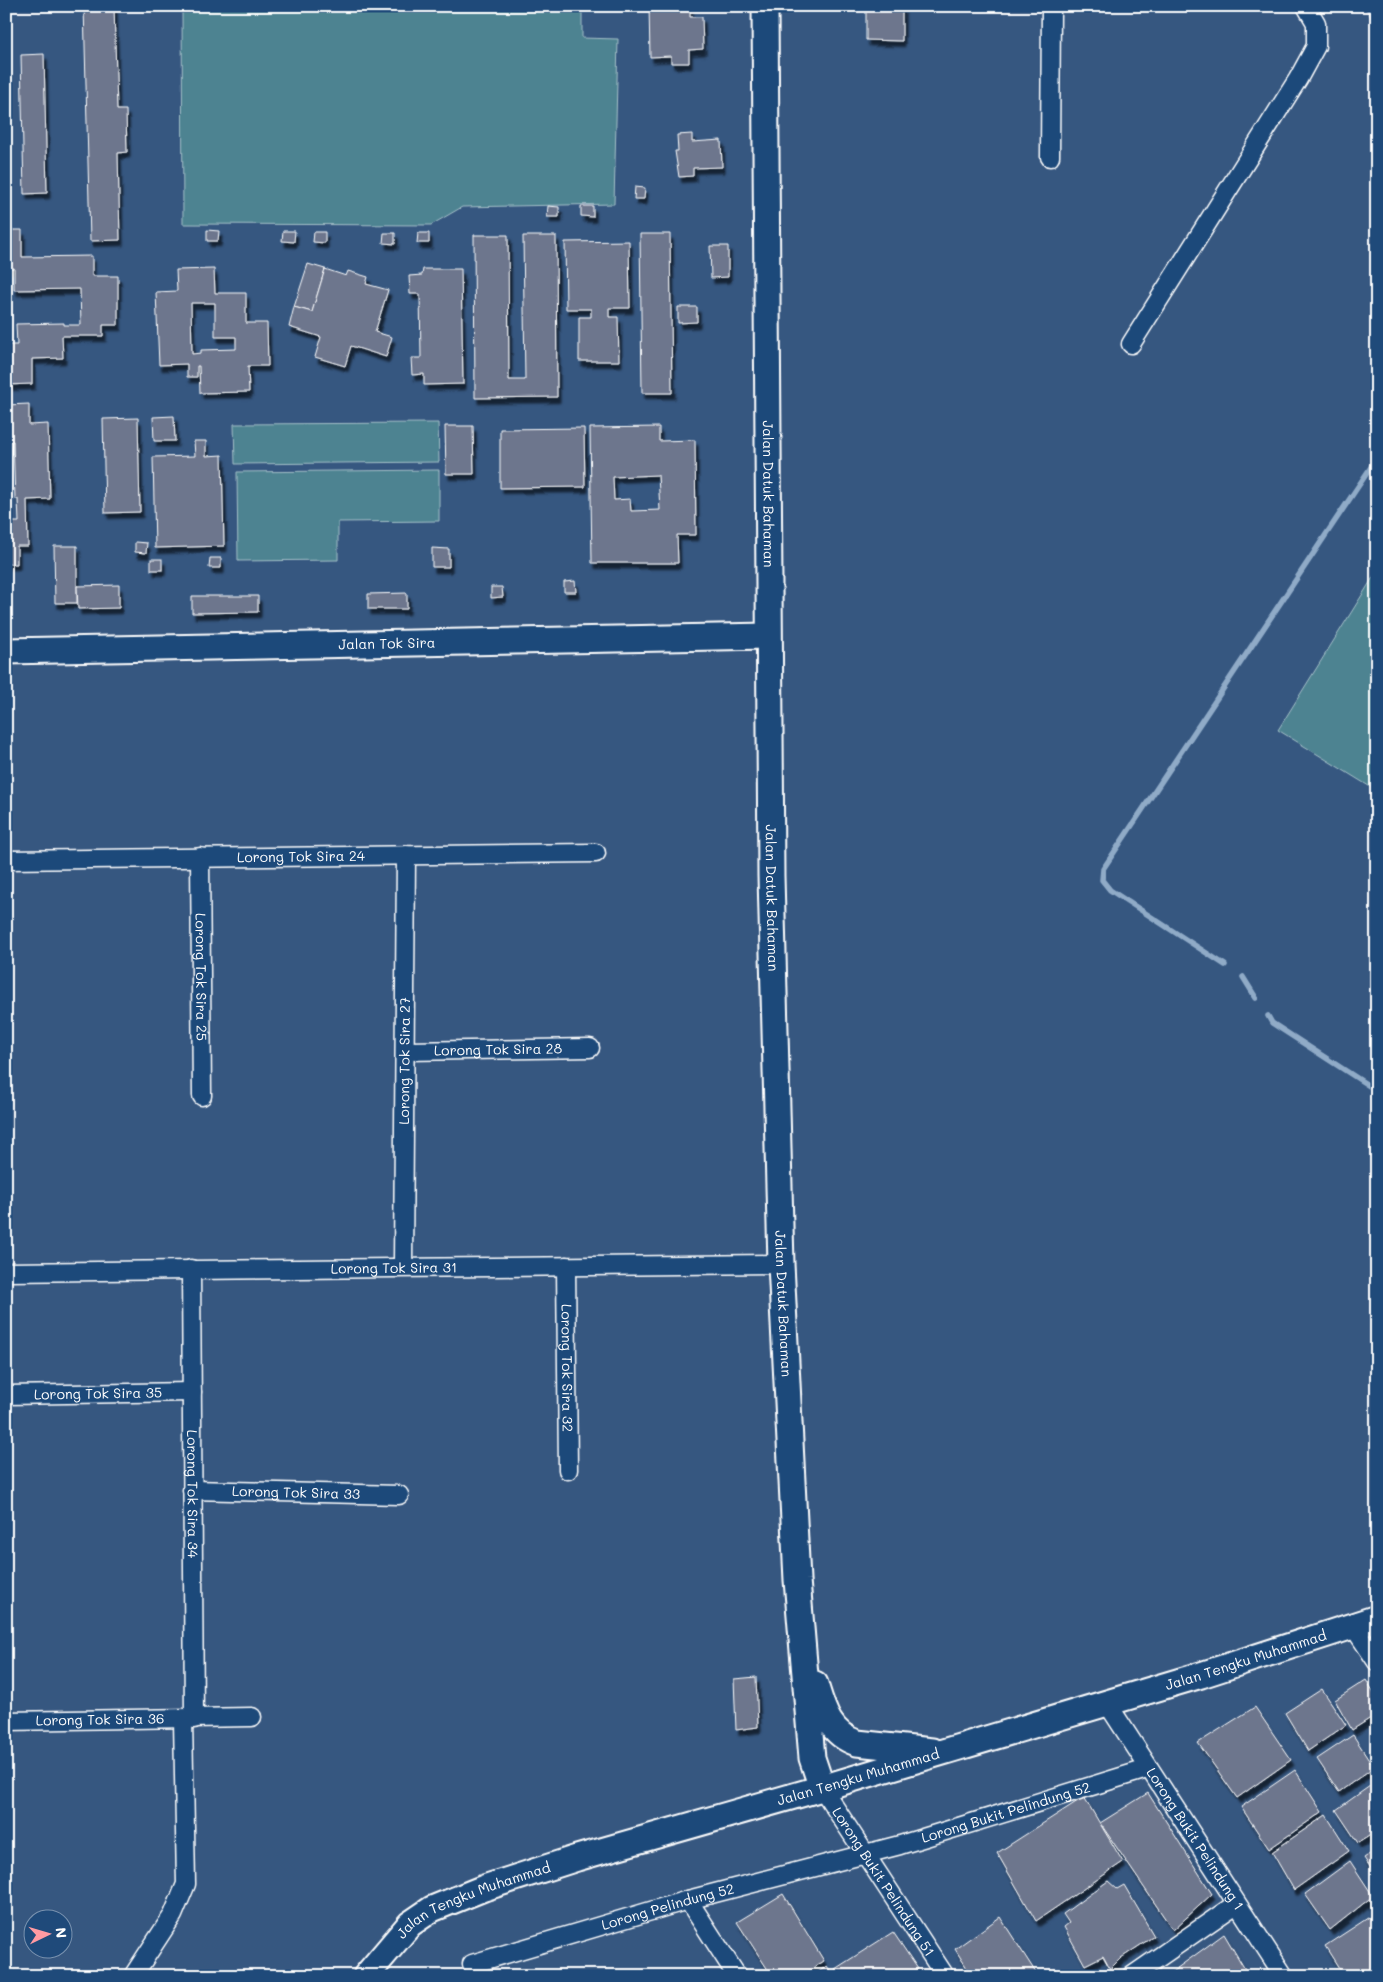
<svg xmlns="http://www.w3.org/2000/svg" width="1383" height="1982" viewBox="0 0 1383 1982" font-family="Mali,sans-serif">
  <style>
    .green { fill: #4d8391; stroke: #a6c1c8 }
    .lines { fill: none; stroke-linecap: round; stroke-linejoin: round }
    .stream { stroke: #90abc7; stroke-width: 5.5 }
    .building { fill: #6d768d; stroke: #fff; fill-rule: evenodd; filter: url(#shadow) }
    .street-casing { stroke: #fff; stroke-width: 21 }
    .secondary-casing { stroke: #fff; stroke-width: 29 }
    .street { stroke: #1f4a7a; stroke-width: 18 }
    .secondary { stroke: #1f4a7a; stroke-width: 25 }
    .labels { text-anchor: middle; stroke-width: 5; stroke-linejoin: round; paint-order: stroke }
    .street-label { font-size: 14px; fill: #fff; stroke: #1f4a7a }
  </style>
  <defs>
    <filter id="shadow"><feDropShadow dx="3" dy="5.5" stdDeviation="1" flood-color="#0009"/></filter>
  </defs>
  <rect width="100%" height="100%" fill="#365780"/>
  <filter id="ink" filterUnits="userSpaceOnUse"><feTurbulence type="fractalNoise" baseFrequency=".02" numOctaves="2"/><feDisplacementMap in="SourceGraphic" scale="10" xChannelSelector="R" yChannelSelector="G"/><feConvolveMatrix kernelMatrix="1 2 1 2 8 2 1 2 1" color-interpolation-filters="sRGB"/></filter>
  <g filter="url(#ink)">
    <g class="green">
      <path d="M 182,6 L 582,6 L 582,38 L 618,39 L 614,204 L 462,207 L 431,225 L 183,224 Z"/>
      <path d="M 438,423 L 439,462 L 235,464 L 234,424 Z"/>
      <path d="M 439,470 L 439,521 L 338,522 L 338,560 L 238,561 L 237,472 Z"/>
      <path d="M 1377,571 L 1377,791 L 1278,730 Z"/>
    </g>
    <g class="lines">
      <g class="stream">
        <path d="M 1367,6 L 1377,23"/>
        <path d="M 1225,965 L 1110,890 L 1102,880 L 1103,869 L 1377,458"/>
        <path d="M 1243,977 L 1256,998"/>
        <path d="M 1268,1016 L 1272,1023 L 1377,1091"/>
      </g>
    </g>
    <g class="building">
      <path d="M 84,6 L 114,6 L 117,110 L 126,110 L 127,152 L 118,153 L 120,240 L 90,241 Z"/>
      <path d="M 649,6 L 690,6 L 690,17 L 702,17 L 703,49 L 689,50 L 689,63 L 671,63 L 671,56 L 650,57 Z"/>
      <path d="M 866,6 L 902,6 L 902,41 L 866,40 Z"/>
      <path d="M 44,54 L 47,193 L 24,194 L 21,55 Z"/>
      <path d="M 692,134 L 692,142 L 721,140 L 722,167 L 693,168 L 693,176 L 679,177 L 675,151 L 678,151 L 677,135 Z"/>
      <path d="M 635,187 L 645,188 L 644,199 L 634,199 Z"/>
      <path d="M 548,206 L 559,207 L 559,217 L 547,217 Z"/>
      <path d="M 581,206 L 593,206 L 593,217 L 581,216 Z"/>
      <path d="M 6,230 L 22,230 L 22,257 L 92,256 L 92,276 L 118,276 L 118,325 L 103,325 L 103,336 L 62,336 L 63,358 L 32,359 L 32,384 L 6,385 L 6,345 L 17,345 L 16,324 L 64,323 L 64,325 L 81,325 L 80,289 L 14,290 L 14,268 L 6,268 Z"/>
      <path d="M 207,230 L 219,231 L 218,241 L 207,241 Z"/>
      <path d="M 283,231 L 295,231 L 294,242 L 282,241 Z"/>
      <path d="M 314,232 L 325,232 L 325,243 L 313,242 Z"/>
      <path d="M 384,233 L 395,233 L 395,244 L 383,243 Z"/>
      <path d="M 418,233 L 429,233 L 429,243 L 417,243 Z"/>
      <path d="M 640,234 L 670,234 L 672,393 L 642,393 Z"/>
      <path d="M 474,235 L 508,235 L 509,380 L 525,380 L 523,236 L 556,236 L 557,397 L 475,398 Z"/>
      <path d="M 629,241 L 630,308 L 609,308 L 609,317 L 618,317 L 619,361 L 579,361 L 579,317 L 591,317 L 591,309 L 566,309 L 565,242 Z"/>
      <path d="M 710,246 L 728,246 L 728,277 L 711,278 Z"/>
      <path d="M 308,264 L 325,269 L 312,312 L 294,307 Z"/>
      <path d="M 214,269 L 215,293 L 246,293 L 246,323 L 267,323 L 268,366 L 248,366 L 249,392 L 200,393 L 199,366 L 197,366 L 197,377 L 187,377 L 187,364 L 159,365 L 156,292 L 177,291 L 176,270 ZM 191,303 L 215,303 L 215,337 L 236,337 L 236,349 L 201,350 L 201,353 L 192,354 Z"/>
      <path d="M 325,269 L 346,276 L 348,271 L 368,277 L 366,284 L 388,290 L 375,332 L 392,337 L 386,357 L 351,346 L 345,366 L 315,357 L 321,337 L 289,327 L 294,307 L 312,312 Z"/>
      <path d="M 423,269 L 461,269 L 463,384 L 424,385 L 424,374 L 412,375 L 411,358 L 421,358 L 420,294 L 410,294 L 409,276 L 422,275 Z"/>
      <path d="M 678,307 L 697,307 L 697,322 L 678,323 Z"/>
      <path d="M 29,404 L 29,425 L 48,424 L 50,499 L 27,500 L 28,546 L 17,546 L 17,564 L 6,564 L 6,522 L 19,522 L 18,499 L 15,499 L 13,441 L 6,442 L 6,405 Z"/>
      <path d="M 174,416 L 175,441 L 154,441 L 153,417 Z"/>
      <path d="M 138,418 L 140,512 L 105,513 L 103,419 Z"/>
      <path d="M 445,426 L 473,426 L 474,474 L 446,474 Z"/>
      <path d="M 659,427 L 659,441 L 695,440 L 696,535 L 677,535 L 678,563 L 592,563 L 590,428 ZM 658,475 L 660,510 L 631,511 L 630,499 L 614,500 L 613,477 Z"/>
      <path d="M 584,428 L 585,487 L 500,488 L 500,429 Z"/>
      <path d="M 194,441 L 206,441 L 206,456 L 222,455 L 224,546 L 155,548 L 153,457 L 195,456 Z"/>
      <path d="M 135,542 L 147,543 L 146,553 L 135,552 Z"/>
      <path d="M 54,546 L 77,546 L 77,603 L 55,603 Z"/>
      <path d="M 432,548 L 449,549 L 449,567 L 432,567 Z"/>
      <path d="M 210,558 L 221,558 L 221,568 L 209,568 Z"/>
      <rect x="151" y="559" width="11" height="11"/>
      <path d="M 575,581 L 576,592 L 564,592 L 564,582 Z"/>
      <path d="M 119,585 L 119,608 L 78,609 L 77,586 Z"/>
      <path d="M 491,587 L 502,587 L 503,597 L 491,598 Z"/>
      <path d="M 407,593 L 407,609 L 368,609 L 368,594 Z"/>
      <path d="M 192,596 L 258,596 L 258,612 L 192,613 Z"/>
      <path d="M 756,1677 L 758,1727 L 736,1730 L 734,1679 Z"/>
      <path d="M 1366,1680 L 1377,1697 L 1377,1714 L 1352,1730 L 1335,1700 Z"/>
      <path d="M 1322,1689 L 1346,1725 L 1308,1751 L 1285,1713 Z"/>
      <path d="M 1255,1707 L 1291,1760 L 1237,1798 L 1198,1743 Z"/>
      <path d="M 1353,1735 L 1374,1767 L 1339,1792 L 1317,1759 Z"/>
      <path d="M 1295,1770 L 1322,1812 L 1269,1849 L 1241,1807 Z"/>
      <path d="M 1377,1781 L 1377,1831 L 1358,1843 L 1336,1810 Z"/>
      <path d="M 1148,1793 L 1212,1894 L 1173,1930 L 1100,1823 Z"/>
      <path d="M 1084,1797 L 1123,1862 L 1036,1921 L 997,1853 Z"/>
      <path d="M 1326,1815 L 1349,1851 L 1294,1890 L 1272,1852 Z"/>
      <path d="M 1377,1849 L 1377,1877 L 1364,1858 Z"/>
      <path d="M 1350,1861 L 1373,1896 L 1330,1930 L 1305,1894 Z"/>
      <path d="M 1108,1881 L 1117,1889 L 1124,1885 L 1154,1936 L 1121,1958 L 1110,1969 L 1103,1956 L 1085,1965 L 1064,1927 L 1069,1923 L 1063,1914 Z"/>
      <path d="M 783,1894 L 824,1961 L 801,1976 L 772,1976 L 737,1922 Z"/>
      <path d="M 1377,1912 L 1377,1968 L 1365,1976 L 1344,1976 L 1325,1946 Z"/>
      <path d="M 1000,1917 L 1038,1976 L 972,1976 L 955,1949 Z"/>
      <path d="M 893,1932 L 918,1969 L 907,1976 L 839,1976 L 835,1969 Z"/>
      <path d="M 1224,1934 L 1249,1976 L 1170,1976 L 1169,1974 Z"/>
      <path d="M 827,1966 L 834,1976 L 813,1976 Z"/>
    </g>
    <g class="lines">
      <defs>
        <g id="street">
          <path d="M 1050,157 L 1051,6"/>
          <path d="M 1131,344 L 1298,79 L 1316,46 L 1316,23 L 1306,6"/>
          <path id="s1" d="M 200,857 L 202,1096"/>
          <path id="s2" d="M 6,860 L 596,853"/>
          <path id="s3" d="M 406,1051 L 590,1048"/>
          <path id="s4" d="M 403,1266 L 406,855"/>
          <path id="s5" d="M 566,1266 L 568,1470"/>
          <path id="s6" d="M 191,1269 L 194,1719"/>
          <path id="s7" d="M 6,1272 L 781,1264"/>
          <path id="s8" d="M 6,1395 L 192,1392"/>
          <path id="s9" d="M 192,1490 L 399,1495"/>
          <path d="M 1353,1626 L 1377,1662"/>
          <path id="s10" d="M 1107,1703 L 1284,1976"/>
          <path id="s11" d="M 6,1721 L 252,1717"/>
          <path id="s12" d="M 822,1788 L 945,1976"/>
          <path d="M 688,1900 L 737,1976"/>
          <path id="s13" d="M 472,1964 L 688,1900 L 900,1845 L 1147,1769"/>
          <path d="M 133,1976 L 173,1915 L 186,1884 L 183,1719"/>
          <path d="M 1132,1976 L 1236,1904"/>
        </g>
        <g id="secondary">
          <path id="s14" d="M 765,6 L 771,876 L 781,1264 L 797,1580 L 812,1758 L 822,1788"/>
          <path id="s15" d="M 6,651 L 768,636"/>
          <path d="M 815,1684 C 823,1710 829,1734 857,1743 L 932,1751"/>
          <path id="s16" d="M 366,1976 L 410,1924 L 432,1909 L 484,1888 L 577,1858 L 822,1788 L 1201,1675 L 1377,1618"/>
        </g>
      </defs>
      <use href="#street" class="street-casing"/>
      <use href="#secondary" class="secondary-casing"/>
      <use href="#street" class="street"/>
      <use href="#secondary" class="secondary"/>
    </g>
  </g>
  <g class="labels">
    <g class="street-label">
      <text dy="5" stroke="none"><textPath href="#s14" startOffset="488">Jalan Datuk Bahaman</textPath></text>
      <text dy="5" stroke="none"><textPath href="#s15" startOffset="381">Jalan Tok Sira</textPath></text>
      <text dy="5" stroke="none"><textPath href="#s2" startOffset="295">Lorong Tok Sira 24</textPath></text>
      <text dy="5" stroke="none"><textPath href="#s14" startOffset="892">Jalan Datuk Bahaman</textPath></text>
      <text dy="5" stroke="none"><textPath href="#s1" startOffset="120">Lorong Tok Sira 25</textPath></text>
      <text dy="5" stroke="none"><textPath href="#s3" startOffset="92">Lorong Tok Sira 28</textPath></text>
      <text dy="5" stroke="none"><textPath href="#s4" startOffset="205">Lorong Tok Sira 27</textPath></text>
      <text dy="5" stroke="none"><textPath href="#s7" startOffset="388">Lorong Tok Sira 31</textPath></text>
      <text dy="5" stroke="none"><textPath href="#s14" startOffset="1298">Jalan Datuk Bahaman</textPath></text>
      <text dy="5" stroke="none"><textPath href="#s5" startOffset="102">Lorong Tok Sira 32</textPath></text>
      <text dy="5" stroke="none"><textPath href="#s8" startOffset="92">Lorong Tok Sira 35</textPath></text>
      <text dy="5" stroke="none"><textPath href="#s9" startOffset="104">Lorong Tok Sira 33</textPath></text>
      <text dy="5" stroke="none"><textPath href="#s6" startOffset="225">Lorong Tok Sira 34</textPath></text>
      <text dy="5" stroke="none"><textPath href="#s16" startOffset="946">Jalan Tengku Muhammad</textPath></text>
      <text dy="5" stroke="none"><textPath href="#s11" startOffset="94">Lorong Tok Sira 36</textPath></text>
      <text dy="5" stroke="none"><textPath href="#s16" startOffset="541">Jalan Tengku Muhammad</textPath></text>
      <text dy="5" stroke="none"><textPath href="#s13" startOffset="555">Lorong Bukit Pelindung 52</textPath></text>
      <text dy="5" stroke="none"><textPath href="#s10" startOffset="162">Lorong Bukit Pelindung 1</textPath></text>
      <text dy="5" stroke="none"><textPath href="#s12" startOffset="112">Lorong Bukit Pelindung 51</textPath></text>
      <text dy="5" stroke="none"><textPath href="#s16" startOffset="136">Jalan Tengku Muhammad</textPath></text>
      <text dy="5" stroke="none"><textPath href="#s13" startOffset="204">Lorong Pelindung 52</textPath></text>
    </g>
  </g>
  <rect width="1383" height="1982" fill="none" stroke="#1f4a7a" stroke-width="25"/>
  <rect x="12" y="12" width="1358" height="1957" fill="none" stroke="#fff" stroke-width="2" filter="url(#ink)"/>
  <g transform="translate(48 1934) rotate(85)"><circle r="24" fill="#1f4a7a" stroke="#7992af"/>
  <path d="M0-4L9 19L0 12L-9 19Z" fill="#ff9aa2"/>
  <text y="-8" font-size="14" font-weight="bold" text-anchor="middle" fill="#ffffff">N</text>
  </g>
</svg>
